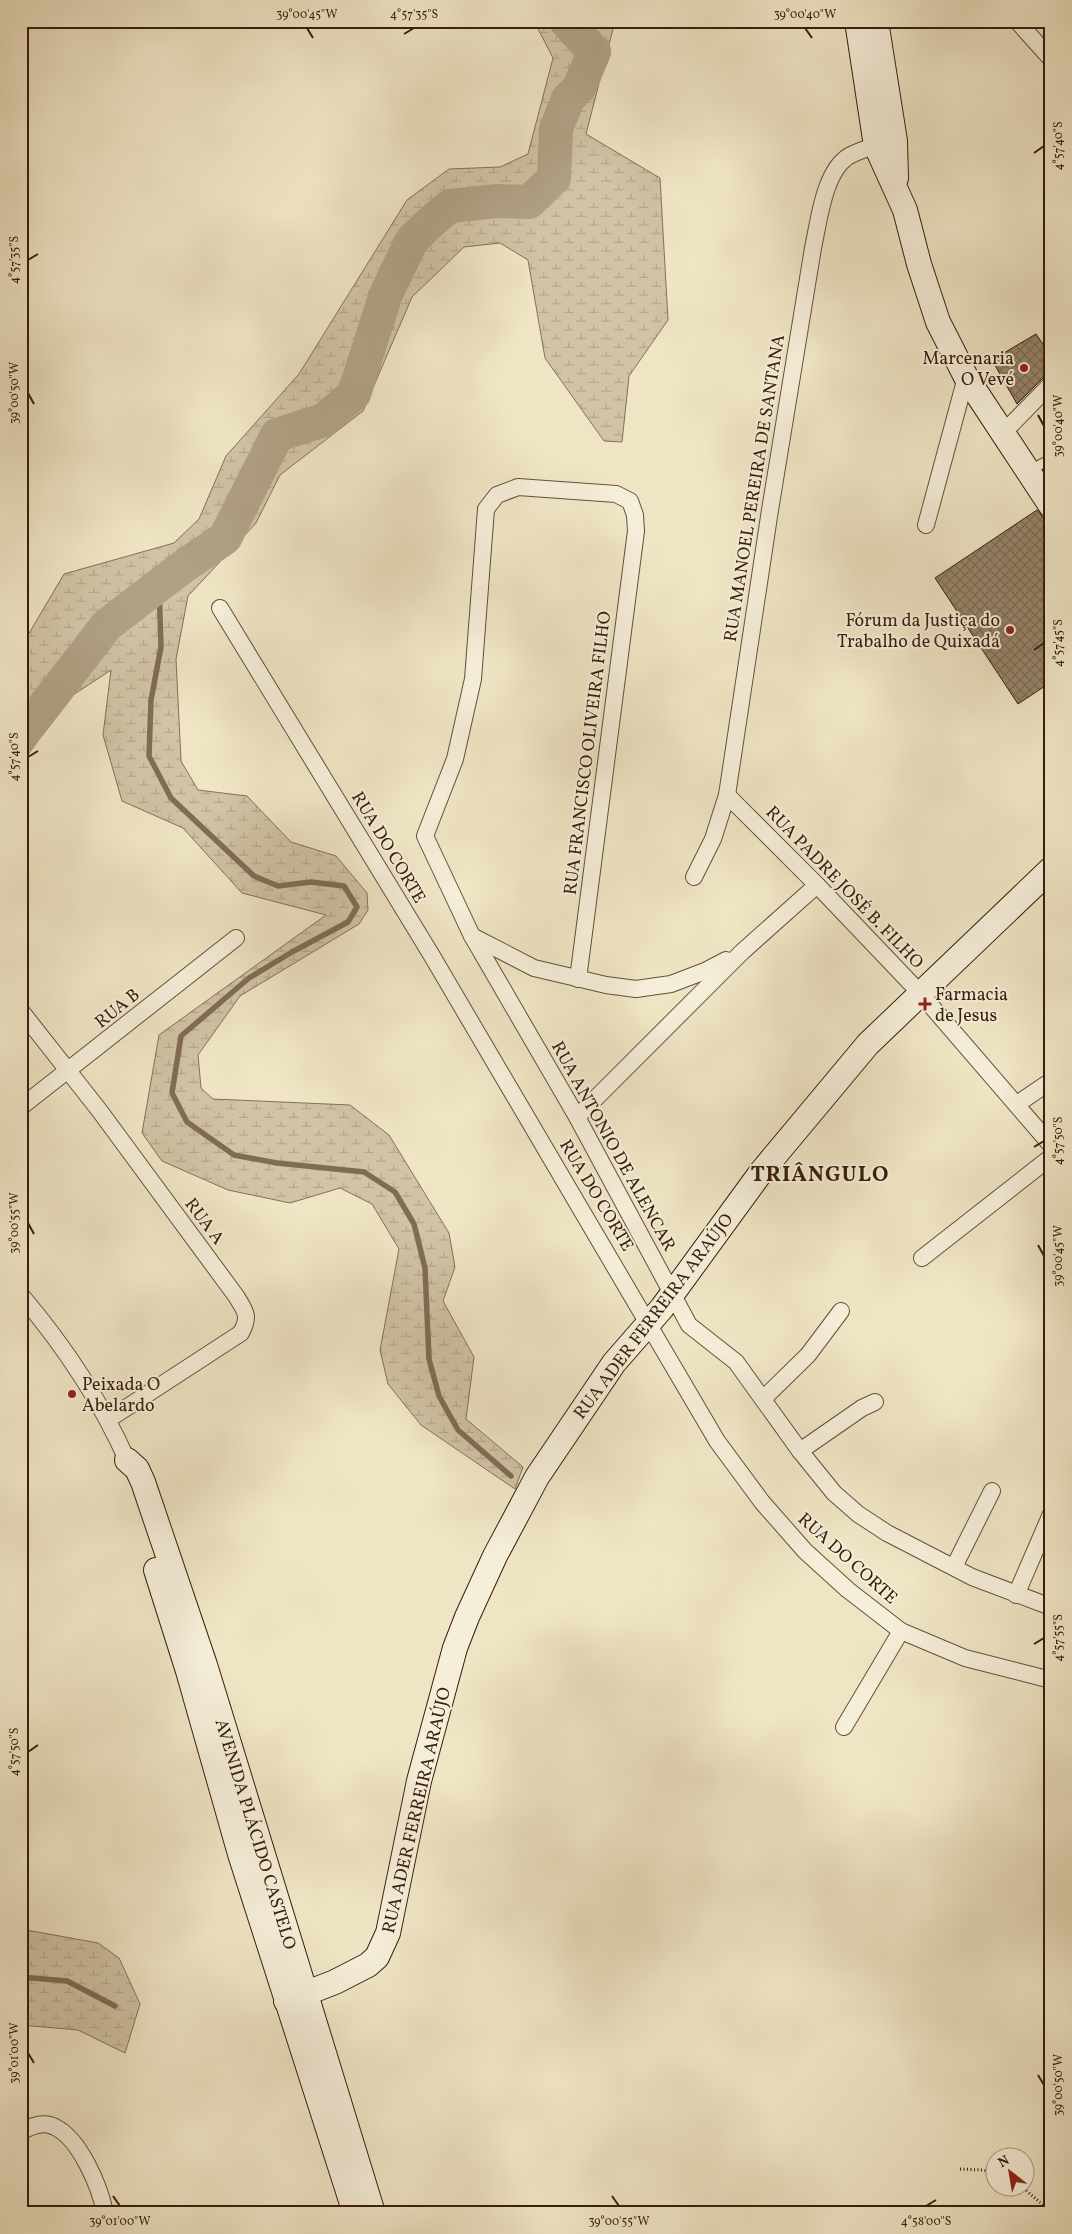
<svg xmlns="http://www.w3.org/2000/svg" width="1072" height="2234" viewBox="0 0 1072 2234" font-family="Vollkorn,serif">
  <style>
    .wetland { fill: url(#wetland-marsh); stroke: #847059 }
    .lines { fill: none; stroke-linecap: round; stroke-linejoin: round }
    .stream { stroke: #806c55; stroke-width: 5.5 }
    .river { stroke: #b0a186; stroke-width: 34 }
    .building { fill: url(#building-cross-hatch); stroke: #371d0c }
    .lane-casing { stroke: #654f3a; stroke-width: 11 }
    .street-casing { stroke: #654f3a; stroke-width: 18 }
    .secondary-casing { stroke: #371d0c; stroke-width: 26 }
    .path { stroke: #371d0c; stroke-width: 3; stroke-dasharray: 1 2.5; stroke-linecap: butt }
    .lane { stroke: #f5eed9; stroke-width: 9 }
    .street { stroke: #f5eed9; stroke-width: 16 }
    .secondary { stroke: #f5eed9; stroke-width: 24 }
    .ticks { fill: none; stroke: #371d0c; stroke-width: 2 }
    .poi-dot { fill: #8f2418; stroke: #f5eed9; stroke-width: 2 }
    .labels { text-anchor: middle; stroke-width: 4; stroke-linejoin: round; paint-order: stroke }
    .poi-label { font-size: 18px; fill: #371d0c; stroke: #f5eed9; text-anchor: end }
    .street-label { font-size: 18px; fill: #371d0c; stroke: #f5eed9 }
    .district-label { font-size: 22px; font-weight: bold; letter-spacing: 1px; fill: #371d0c; stroke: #f5eed9 }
    .neatline { fill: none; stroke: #371d0c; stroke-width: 2 }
    .ticks-label { font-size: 12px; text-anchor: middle; fill: #371d0c }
  </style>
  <defs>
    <pattern id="wetland-marsh" width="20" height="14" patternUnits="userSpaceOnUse" patternTransform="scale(1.25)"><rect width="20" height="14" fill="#d0c3a6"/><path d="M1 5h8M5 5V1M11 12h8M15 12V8" fill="none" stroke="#b3a78e"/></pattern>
    <pattern id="building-cross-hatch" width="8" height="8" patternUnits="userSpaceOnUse" patternTransform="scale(1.25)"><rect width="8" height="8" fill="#97856c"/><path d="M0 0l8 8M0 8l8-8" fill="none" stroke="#7c6c57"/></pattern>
  </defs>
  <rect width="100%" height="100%" fill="#efe5c5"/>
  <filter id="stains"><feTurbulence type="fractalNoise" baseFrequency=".004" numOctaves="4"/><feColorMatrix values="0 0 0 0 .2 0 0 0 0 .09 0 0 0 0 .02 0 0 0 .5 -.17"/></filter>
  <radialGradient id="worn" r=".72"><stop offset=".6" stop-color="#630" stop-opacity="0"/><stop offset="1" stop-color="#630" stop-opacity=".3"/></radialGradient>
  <g class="wetland">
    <path d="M 534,21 L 615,21 L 586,134 L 660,178 L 668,320 L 629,376 L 622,442 L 604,441 L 545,358 L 528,260 L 500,243 L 464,247 L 412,297 L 363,411 L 280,475 L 256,523 L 188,596 L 176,659 L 181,761 L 198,790 L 247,796 L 291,842 L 336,856 L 367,893 L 368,910 L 359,924 L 240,996 L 198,1055 L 201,1088 L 213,1099 L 350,1105 L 389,1135 L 449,1233 L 455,1267 L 443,1301 L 474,1357 L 466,1419 L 523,1467 L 515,1489 L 421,1425 L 388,1384 L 380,1350 L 399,1249 L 372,1204 L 340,1188 L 290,1203 L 228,1190 L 162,1161 L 142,1133 L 159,1035 L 326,915 L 242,893 L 183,828 L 122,801 L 103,735 L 111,670 L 70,697 L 21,764 L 21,647 L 64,574 L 174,543 L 199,519 L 226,456 L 299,374 L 407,200 L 449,169 L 500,167 L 528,154 L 553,58 Z"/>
    <path d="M 21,1929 L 98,1943 L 119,1958 L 140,2004 L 125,2053 L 78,2030 L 21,2025 Z"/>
  </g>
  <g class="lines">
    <g class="stream">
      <path d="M 159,585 L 161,647 L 151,700 L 149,756 L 171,798 L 254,876 L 278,886 L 311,882 L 344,886 L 357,907 L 348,922 L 292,952 L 249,978 L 181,1036 L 172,1093 L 187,1122 L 234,1155 L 277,1163 L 364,1172 L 395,1192 L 414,1224 L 425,1268 L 429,1359 L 439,1396 L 458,1430 L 511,1476"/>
      <path d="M 21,1977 L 67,1981 L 115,2006"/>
    </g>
    <path class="river" d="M 21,736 L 107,625 L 184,566 L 225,538 L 277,435 L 324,420 L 354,394 L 386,294 L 412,240 L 433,220 L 450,206 L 497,201 L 529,202 L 554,178 L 556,129 L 568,99 L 579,88 L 594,52 L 566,21"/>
  </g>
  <g class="building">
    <path d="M 1036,334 L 1051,356 L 1051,374 L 1044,377 L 1017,404 L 992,360 Z"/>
    <path d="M 1037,510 L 1051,528 L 1051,682 L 1018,704 L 935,578 Z"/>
  </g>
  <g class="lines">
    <defs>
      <path id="lane" d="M 1028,471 L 1051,459"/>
      <g id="street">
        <path d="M 1017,21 L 1051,59"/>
        <path d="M 1003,433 L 1051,384"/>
        <path d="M 926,525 L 966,377"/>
        <path d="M 220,608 L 432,956 L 717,1441 L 762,1502 L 805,1551 L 848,1590 L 901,1631 L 965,1658 L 1051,1680"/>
        <path d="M 727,795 L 817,885 L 920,993 L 1051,1145"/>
        <path d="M 694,877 L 713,839 L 727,795 L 770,510 L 813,248 C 819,221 824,171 849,156 C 860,150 874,146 886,143"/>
        <path d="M 472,936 L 534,968 L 606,985 L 636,989 L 671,984 L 705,971 L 726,960"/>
        <path d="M 578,979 L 636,531 L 635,515 L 630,501 L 616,494 L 518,487 L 497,495 L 486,509 L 473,679 L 455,759 L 425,836 L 472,936 L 577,1117 L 689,1325 L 736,1362 L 800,1451 L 834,1493 L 858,1514 L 887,1533 L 972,1577 L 1051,1607"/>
        <path d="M 21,1011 L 99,1110 L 236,1296 C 246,1312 250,1316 241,1333 L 109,1419"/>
        <path d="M 1017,1104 L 1051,1081"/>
        <path d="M 21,1107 L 236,938"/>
        <path d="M 577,1117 L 742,952 L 817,885"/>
        <path d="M 922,1258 L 1051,1157"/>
        <path d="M 21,1295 C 65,1347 100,1399 127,1460"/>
        <path d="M 763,1399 L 808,1355 L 841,1311"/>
        <path d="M 800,1451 L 862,1408 L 875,1402"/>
        <path d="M 954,1567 L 992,1491"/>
        <path d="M 1016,1595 L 1051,1514"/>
        <path d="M 844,1727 L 901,1631"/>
        <path d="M 21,2132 C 31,2126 44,2121 55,2127 C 80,2139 100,2187 105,2213"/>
      </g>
      <g id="secondary">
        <path d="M 857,21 L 876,146 L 905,210 L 919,264 L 938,322 L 966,377 L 1051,506"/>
        <path d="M 876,21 L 895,141 L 896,178"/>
        <path d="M 127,1460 L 137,1469 L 143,1482 L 205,1665 L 373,2213"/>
        <path d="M 156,1570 L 188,1671 L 240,1854 L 355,2213"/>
        <path d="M 286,2001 L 335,1982 L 368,1965 L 377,1957 L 388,1933 L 419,1781 L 455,1648 L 467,1617 L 495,1556 L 537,1477 L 614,1363 L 662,1308 L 762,1171 L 868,1044 L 1051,869"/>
      </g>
    </defs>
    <use href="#lane" class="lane-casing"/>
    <use href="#street" class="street-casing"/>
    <use href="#secondary" class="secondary-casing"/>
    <g class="path">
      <path d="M 960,2169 L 982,2170 L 994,2172"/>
      <path d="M 1021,2186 L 1043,2205 L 1042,2213"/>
    </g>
    <use href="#lane" class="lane"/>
    <use href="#street" class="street"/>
    <use href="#secondary" class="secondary"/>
  </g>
  <path class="ticks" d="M 307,28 L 313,38M 805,28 L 812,38M 404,34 L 414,28M 1034,153 L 1044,146M 28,260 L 38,254M 28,393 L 34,404M 1038,415 L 1044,426M 1034,650 L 1044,643M 28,757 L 38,751M 1034,1147 L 1044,1141M 28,1223 L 34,1234M 1038,1245 L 1044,1256M 1034,1644 L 1044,1638M 28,1752 L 38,1745M 28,2053 L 34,2063M 1038,2075 L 1044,2085M 113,2196 L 120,2206M 612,2196 L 619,2206M 926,2206 L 936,2200"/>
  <g class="poi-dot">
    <circle cx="1024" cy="368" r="5"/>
    <circle cx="1010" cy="630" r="5"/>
    <path d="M922.5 996.5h5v5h5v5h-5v5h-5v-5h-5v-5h5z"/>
    <circle cx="72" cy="1394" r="5"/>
  </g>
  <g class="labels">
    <g class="poi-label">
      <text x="1014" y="364">Marcenaria<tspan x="1014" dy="21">O Vevé</tspan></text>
      <text x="1000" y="626">Fórum da Justiça do<tspan x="1000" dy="21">Trabalho de Quixadá</tspan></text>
      <text x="935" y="1000" text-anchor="start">Farmacia<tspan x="935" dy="21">de Jesus</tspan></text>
      <text x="82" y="1390" text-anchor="start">Peixada O<tspan x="82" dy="21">Abelardo</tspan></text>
    </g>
    <g class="street-label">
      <text transform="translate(754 488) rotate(-81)" y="6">RUA MANOEL PEREIRA DE SANTANA</text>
      <text transform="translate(587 753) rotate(-83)" y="6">RUA FRANCISCO OLIVEIRA FILHO</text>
      <text transform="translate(389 847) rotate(59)" y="6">RUA DO CORTE</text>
      <text transform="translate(845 887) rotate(46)" y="6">RUA PADRE JOSÉ B. FILHO</text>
      <text transform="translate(117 1008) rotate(-39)" y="6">RUA B</text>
      <text transform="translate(614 1146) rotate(61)" y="6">RUA ANTONIO DE ALENCAR</text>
      <text transform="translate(597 1195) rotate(59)" y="6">RUA DO CORTE</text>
      <text transform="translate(205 1221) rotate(53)" y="6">RUA A</text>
      <text transform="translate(653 1316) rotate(-53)" y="6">RUA ADER FERREIRA ARAÚJO</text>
      <text transform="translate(848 1558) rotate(42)" y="6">RUA DO CORTE</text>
      <text transform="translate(416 1810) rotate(-77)" y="6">RUA ADER FERREIRA ARAÚJO</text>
      <text transform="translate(256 1834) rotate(73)" y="6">AVENIDA PLÁCIDO CASTELO</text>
    </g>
    <g class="district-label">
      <text x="820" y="1181">TRIÂNGULO</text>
    </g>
  </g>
  <rect width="1072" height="2234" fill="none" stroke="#efe5c5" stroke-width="55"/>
  <g transform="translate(1010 2172) rotate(329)"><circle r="24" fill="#f5eed9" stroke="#a99a87"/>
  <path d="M0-4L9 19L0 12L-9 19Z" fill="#8f2418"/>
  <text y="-8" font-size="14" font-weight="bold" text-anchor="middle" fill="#371d0c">N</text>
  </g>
  <rect x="28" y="28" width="1016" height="2178" class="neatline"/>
  <g class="ticks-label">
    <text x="307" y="18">39°00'45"W</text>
    <text x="414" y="18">4°57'35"S</text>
    <text x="805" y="18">39°00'40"W</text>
    <text transform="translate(1058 146) rotate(-90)" y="4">4°57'40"S</text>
    <text transform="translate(14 260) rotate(-90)" y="4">4°57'35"S</text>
    <text transform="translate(14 393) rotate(-90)" y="4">39°00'50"W</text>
    <text transform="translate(1058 426) rotate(-90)" y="4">39°00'40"W</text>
    <text transform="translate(1058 643) rotate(-90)" y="4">4°57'45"S</text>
    <text transform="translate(14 757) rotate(-90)" y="4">4°57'40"S</text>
    <text transform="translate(1058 1141) rotate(-90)" y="4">4°57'50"S</text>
    <text transform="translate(14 1223) rotate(-90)" y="4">39°00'55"W</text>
    <text transform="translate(1058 1256) rotate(-90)" y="4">39°00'45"W</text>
    <text transform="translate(1058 1638) rotate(-90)" y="4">4°57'55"S</text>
    <text transform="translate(14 1752) rotate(-90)" y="4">4°57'50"S</text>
    <text transform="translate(14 2053) rotate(-90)" y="4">39°01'00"W</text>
    <text transform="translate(1058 2085) rotate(-90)" y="4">39°00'50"W</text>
    <text x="120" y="2225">39°01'00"W</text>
    <text x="619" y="2225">39°00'55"W</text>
    <text x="926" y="2225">4°58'00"S</text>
  </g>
  <rect width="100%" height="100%" filter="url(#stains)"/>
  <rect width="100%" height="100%" fill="url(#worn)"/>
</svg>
